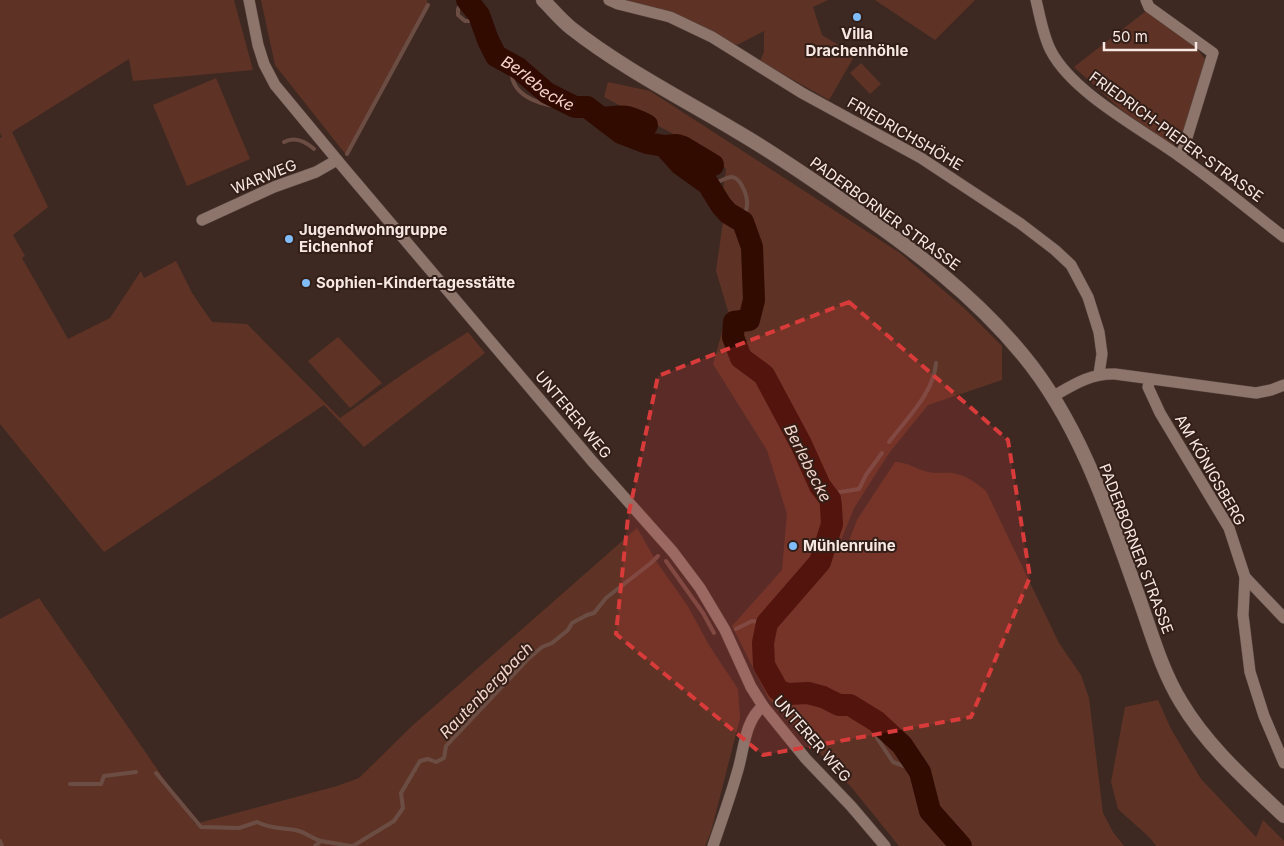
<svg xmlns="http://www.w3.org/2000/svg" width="1284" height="846" viewBox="0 0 1284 846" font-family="Inter,sans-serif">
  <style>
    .green { fill: #5e3325 }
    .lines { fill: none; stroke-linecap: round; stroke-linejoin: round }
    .stream { stroke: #6c4d44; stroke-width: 4 }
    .river { stroke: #310a00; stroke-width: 22 }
    .minor-casing { stroke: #56453f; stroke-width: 12 }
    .secondary-casing { stroke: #56453f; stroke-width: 15 }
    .minor { stroke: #8d756c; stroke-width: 11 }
    .secondary { stroke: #8d756c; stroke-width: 14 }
    .marked { fill: #d93b3b; fill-opacity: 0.2; stroke: #d93b3b; stroke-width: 4; stroke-dasharray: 10 6; stroke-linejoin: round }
    .poi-dot { fill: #81bcfa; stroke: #331f18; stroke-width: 2 }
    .labels { text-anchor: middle; stroke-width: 4; stroke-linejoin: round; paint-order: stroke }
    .poi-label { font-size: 15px; font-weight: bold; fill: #f7e8e4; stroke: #331f18; text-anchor: start }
    .street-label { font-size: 15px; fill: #f7e8e4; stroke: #331f18 }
    .water-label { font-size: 16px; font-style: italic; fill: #f4d4c9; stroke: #331f18 }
  </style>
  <rect width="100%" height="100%" fill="#3d2922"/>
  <g class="green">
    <path d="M 0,0 L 234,0 L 253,70 L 133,81 L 129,59 L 12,132 L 48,207 L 13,235 L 25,256 L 22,258 L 68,339 L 110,318 L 141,271 L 144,278 L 176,261 L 192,293 L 212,322 L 247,324 L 340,418 L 413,367 L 468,332 L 485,353 L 364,447 L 324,405 L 104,552 L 0,424 L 0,138 L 2,137 L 0,133 Z"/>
    <path d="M 261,0 L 427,0 L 428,8 L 347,156 L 275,65 Z"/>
    <path d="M 618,0 L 828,0 L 813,7 L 822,35 L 855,55 L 829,100 L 760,61 L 764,52 L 764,31 L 737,45 L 669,16 Z"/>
    <path d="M 875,0 L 975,0 L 935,40 Z"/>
    <path d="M 1146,11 L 1196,47 L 1207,62 L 1182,141 L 1177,145 L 1172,145 L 1120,109 L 1074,67 Z"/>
    <path d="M 861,63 L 881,84 L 870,94 L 850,73 Z"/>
    <path d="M 216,78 L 250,159 L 187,186 L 153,105 Z"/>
    <path d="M 608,82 L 650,91 L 900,253 L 964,308 L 1002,346 L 1002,380 L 928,405 L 889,453 L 854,508 L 841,540 L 847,546 L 857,520 L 895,462 C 907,462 916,469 928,472 C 936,474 944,472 952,473 C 966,475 975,482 986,491 L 1059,643 L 1081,675 L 1089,698 L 1103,813 L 1113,832 L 1124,846 L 899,846 L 852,788 L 769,699 L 732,626 L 782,570 L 787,514 L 767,450 L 713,364 L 728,311 L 716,271 L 726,200 L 723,190 L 726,169 L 713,155 L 604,97 Z"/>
    <path d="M 338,337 L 382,383 L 350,408 L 308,361 Z"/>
    <path d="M 637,528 L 656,561 L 687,605 L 709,645 L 738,689 L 740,718 L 711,832 L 705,846 L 0,846 L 0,619 L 39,598 L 195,824 L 337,786 L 359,778 L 412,726 Z"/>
    <path d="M 1158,700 L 1171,729 L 1201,779 L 1256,837 L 1263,820 L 1284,841 L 1284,846 L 1156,846 L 1150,838 L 1118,809 L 1111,782 L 1125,707 Z"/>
  </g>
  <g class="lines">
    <g class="stream">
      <path d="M 462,0 L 458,9 L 458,15 L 465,21 L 482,21"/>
      <path d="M 512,66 C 507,100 550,108 575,107"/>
      <path d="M 284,142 C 295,136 305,141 314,149"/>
      <path d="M 347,154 L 428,5"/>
      <path d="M 708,184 C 718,184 723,178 731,177 C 740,176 747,195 747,202 C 748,208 744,216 743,222"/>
      <path d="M 889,442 C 906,419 934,393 936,363"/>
      <path d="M 825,493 L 834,493 L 859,489 L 866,475 L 882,453"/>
      <path d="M 666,561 L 703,613 L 714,633"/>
      <path d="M 736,629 L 752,621 L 767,623"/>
      <path d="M 876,721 L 877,738 L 893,762 L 920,772"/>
      <path d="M 156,773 L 201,827 L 239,828 L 257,822 C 273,830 284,827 299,831 C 307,833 310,838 321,841"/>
      <path d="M 70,784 L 101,784 L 104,776 L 136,772"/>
      <path d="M 0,841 L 2,846"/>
      <path d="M 315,846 L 321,841 L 351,846"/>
      <path d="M 353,846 L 394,821 L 403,808 L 401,793 L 420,761 L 428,759 L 436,762 L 444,758 L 446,746 L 528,659 L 542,647 L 552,643 L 568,630 L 572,623 L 587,615 L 594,613 L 606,598 L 651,563 L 658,556"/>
    </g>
    <g class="river">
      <path id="s1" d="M 467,0 L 479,15 L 488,40 L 496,56 L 518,68 L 547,93 L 575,107 L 587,107 L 621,133 L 647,143 L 664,146 L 680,164 L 708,184 L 721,205 L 728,213 L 743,222 L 752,247 L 754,300 L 749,320 L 734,322 L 733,337 L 741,358 L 764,375 L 801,444 L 820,486 L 830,499 L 831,506 L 832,524 L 820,562 L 767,623 L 763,643 L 764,665 L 778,690 L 787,694 L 808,693 L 823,697 L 839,705 L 850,705 L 876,721 L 902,745 L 920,772 L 930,811 L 961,846"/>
      <path d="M 602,118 C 624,115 627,115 647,125"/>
      <path d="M 664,146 L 677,145 L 683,147 L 713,165"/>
    </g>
    <defs>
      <g id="minor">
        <path d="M 249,0 L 258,45 L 264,64 L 275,85 L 343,167 L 592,461 L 673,552 L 700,588 L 725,630 L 751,687 L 763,706 L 806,759 L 851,806 L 885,846"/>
        <path d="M 609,0 L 618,4 L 670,17 L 712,37 L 802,93 L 921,158 L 1021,224 L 1055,250 L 1071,265 L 1088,297 L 1099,332 L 1102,354 L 1099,374"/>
        <path d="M 1036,0 C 1040,16 1043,36 1051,51 C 1073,93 1140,128 1179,156 C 1215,181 1249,210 1284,237"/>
        <path d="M 1146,0 L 1149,7 L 1213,53 L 1185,144 L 1180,156"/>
        <path d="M 202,220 L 274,187 L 316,172 L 337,160"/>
        <path d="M 1150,379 L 1148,387 L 1160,413 L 1229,528 L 1245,577 L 1284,618"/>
        <path d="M 1052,397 C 1073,385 1091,373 1115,374 L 1256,393 L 1271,390 L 1284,385"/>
        <path d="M 1245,577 L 1243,615 L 1250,672 L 1264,716 L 1284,763"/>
        <path d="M 713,846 C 721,822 730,798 737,773 C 744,752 744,721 763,706"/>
      </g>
      <path id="secondary" d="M 543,0 C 552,9 561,20 571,28 C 622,68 681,98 736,131 C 774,153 810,178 846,203 C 910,247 973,294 1023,355 C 1081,425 1110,517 1140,601 C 1152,635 1162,671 1181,702 C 1207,746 1247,781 1284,816"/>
    </defs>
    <use href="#minor" class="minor-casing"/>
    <use href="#secondary" class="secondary-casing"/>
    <use href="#minor" class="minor"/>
    <use href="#secondary" class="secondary"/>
  </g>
  <path class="marked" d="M 849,302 L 1008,440 L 1030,577 L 971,717 L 763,755 L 616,634 L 628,517 L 658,376 Z"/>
  <g class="poi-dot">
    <circle cx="857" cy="17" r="5"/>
    <circle cx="289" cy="239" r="5"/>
    <circle cx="306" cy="283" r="5"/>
    <circle cx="793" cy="546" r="5"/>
  </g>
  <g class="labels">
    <g class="poi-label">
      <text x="857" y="39" text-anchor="middle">Villa<tspan x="857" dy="17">Drachenhöhle</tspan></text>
      <text x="299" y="235">Jugendwohngruppe<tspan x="299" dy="17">Eichenhof</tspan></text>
      <text x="316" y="288">Sophien-Kindertagesstätte</text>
      <text x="803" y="551">Mühlenruine</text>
    </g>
    <g class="street-label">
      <text transform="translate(905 134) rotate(30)" y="5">FRIEDRICHSHÖHE</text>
      <text transform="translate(1176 137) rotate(36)" y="5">FRIEDRICH-PIEPER-STRASSE</text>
      <text transform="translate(264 177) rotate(-22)" y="5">WARWEG</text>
      <text transform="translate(885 214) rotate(36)" y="5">PADERBORNER STRASSE</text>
      <text transform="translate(573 415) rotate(50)" y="5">UNTERER WEG</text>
      <text transform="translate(1210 470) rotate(60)" y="5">AM KÖNIGSBERG</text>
      <text transform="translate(1136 549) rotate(69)" y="5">PADERBORNER STRASSE</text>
      <text transform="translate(812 739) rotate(49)" y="5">UNTERER WEG</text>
    </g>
    <g class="water-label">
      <text dy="6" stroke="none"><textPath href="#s1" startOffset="114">Berlebecke</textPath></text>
      <text transform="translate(808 463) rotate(63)" y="6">Berlebecke</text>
      <text transform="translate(486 690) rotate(-46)" y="6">Rautenbergbach</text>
    </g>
  </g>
  <path d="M1104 42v8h92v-8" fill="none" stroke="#f7e8e4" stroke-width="2.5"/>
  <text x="1112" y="42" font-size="15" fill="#f7e8e4" stroke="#331f18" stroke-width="4" paint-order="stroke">50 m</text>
</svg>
